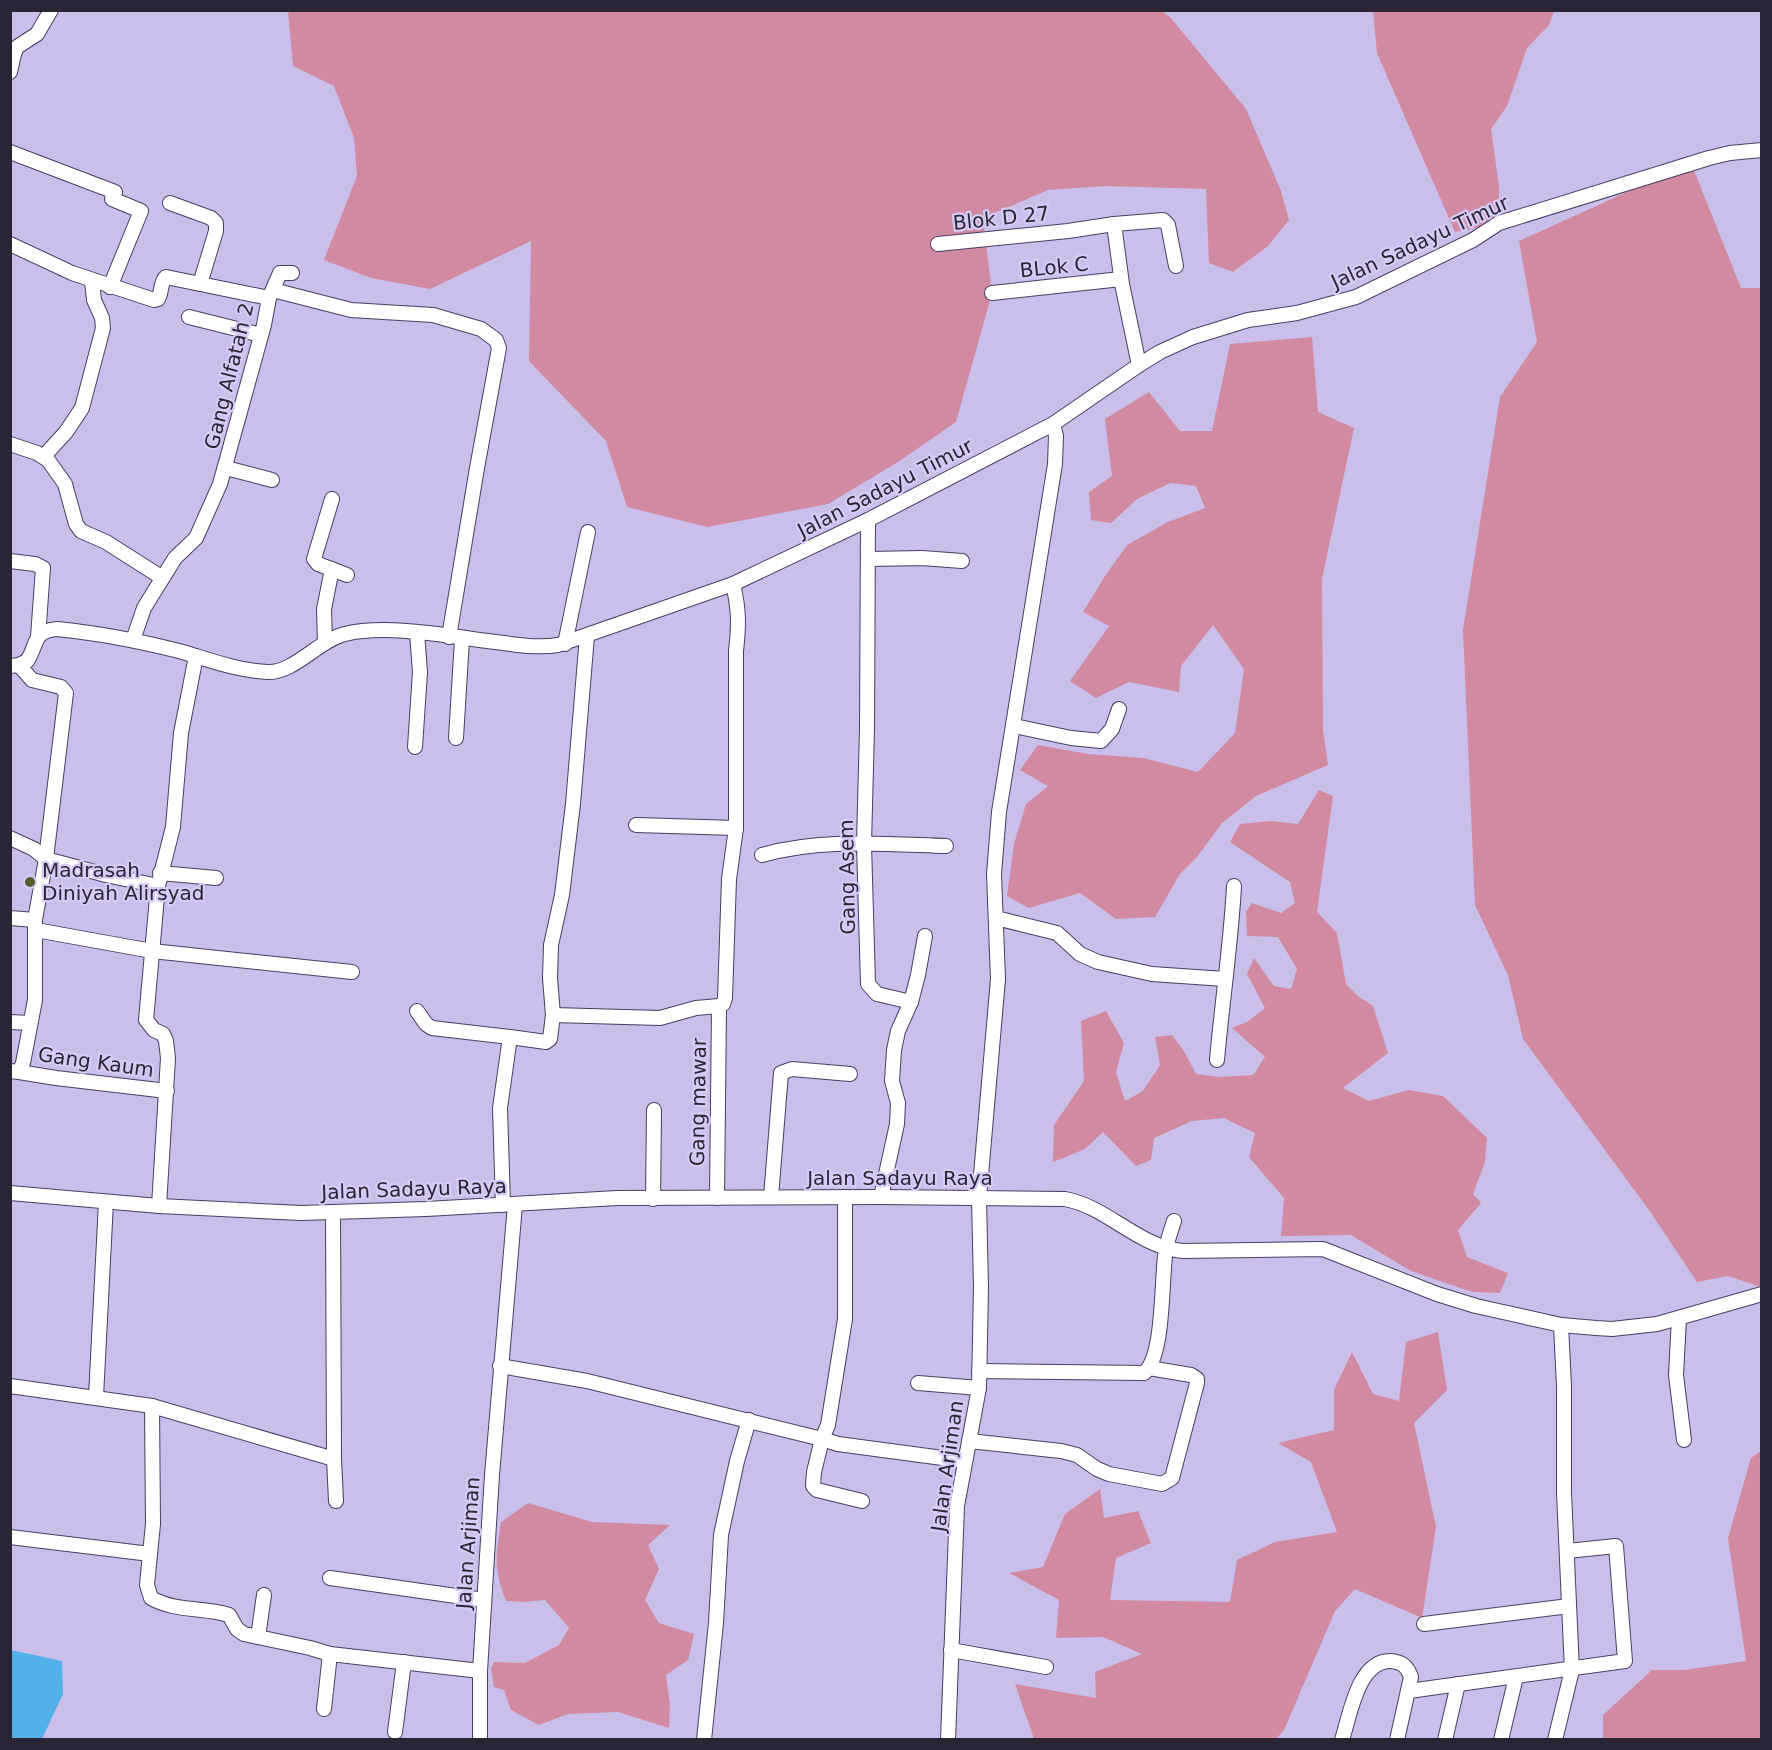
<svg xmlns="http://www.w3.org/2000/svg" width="1772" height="1750" viewBox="0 0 1772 1750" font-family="'DejaVu Sans',sans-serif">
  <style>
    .green { fill: #d28aa2 }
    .water { fill: #53b1ea }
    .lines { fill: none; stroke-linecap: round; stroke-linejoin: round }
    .minor-casing { stroke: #493e62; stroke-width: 16 }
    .minor { stroke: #fff; stroke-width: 14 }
    .poi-dot { fill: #535c2b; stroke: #d7caf7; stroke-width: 2 }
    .labels { text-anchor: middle; stroke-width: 4.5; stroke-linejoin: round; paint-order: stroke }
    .street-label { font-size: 20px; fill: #2a2535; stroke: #d7caf7 }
    .poi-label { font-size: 20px; fill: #2a2535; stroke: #d7caf7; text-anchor: start }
  </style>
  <rect width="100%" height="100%" fill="#cabeea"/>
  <g class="green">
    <path d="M 288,11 L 1162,11 L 1170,17 L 1246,109 L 1281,191 L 1289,220 L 1268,246 L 1233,272 L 1209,263 L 1206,189 L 1105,186 L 1048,190 L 983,218 L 992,293 L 956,422 L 898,462 L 828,504 L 707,527 L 627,507 L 606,441 L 529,361 L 531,241 L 430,289 L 371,278 L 324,260 L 357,176 L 354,138 L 334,86 L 293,66 Z"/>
    <path d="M 1373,11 L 1554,11 L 1549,25 L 1527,48 L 1507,106 L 1491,129 L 1499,186 L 1499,223 L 1455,232 L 1377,53 Z"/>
    <path d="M 1691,163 L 1741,288 L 1761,288 L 1761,1287 L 1728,1276 L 1697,1282 L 1649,1210 L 1523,1039 L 1508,975 L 1475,905 L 1463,630 L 1500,397 L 1537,342 L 1519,241 Z"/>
    <path d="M 1312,337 L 1318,412 L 1354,428 L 1322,579 L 1323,730 L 1328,765 L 1256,796 L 1222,823 L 1197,857 L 1180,874 L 1155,917 L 1116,919 L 1080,893 L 1029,908 L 1007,896 L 1014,844 L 1026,804 L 1048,786 L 1020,770 L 1038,745 L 1088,754 L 1143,758 L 1198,772 L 1235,733 L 1244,669 L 1213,625 L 1181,666 L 1179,692 L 1129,682 L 1096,698 L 1070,681 L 1109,626 L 1083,612 L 1105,576 L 1127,545 L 1168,522 L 1205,508 L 1196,486 L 1170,483 L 1137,499 L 1111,523 L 1091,520 L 1089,492 L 1112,476 L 1105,419 L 1149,392 L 1180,431 L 1212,431 L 1230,344 Z"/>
    <path d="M 1319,790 L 1333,796 L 1317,912 L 1337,933 L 1346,984 L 1358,996 L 1373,1006 L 1388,1053 L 1343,1088 L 1369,1101 L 1409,1090 L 1443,1096 L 1487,1138 L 1485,1162 L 1473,1194 L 1481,1203 L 1458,1230 L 1467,1257 L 1508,1273 L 1500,1293 L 1472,1292 L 1411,1271 L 1351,1235 L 1281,1236 L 1284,1198 L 1249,1157 L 1255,1133 L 1224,1118 L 1192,1121 L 1154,1138 L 1151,1160 L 1136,1166 L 1103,1132 L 1085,1149 L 1053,1162 L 1054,1125 L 1084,1081 L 1081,1021 L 1106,1011 L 1124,1043 L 1116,1072 L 1125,1101 L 1143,1091 L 1160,1065 L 1155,1037 L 1172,1035 L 1184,1051 L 1196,1074 L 1219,1077 L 1253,1075 L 1265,1057 L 1232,1028 L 1247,1022 L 1265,1008 L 1247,974 L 1254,958 L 1274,986 L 1291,989 L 1297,969 L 1278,937 L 1247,936 L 1246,912 L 1252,903 L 1281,913 L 1295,903 L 1290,882 L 1230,842 L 1240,824 L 1271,821 L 1298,824 Z"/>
    <path d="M 1438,1332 L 1447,1390 L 1414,1423 L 1436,1527 L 1422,1618 L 1355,1589 L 1335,1611 L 1284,1730 L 1276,1739 L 1034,1739 L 1015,1684 L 1096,1698 L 1095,1672 L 1142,1654 L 1103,1637 L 1056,1638 L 1059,1600 L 1009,1573 L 1043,1567 L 1065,1514 L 1100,1489 L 1104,1518 L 1138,1511 L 1151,1543 L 1116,1558 L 1110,1600 L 1230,1602 L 1237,1560 L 1275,1542 L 1337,1532 L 1311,1462 L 1278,1443 L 1334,1430 L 1334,1390 L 1352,1352 L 1373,1394 L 1399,1401 L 1406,1342 Z"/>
    <path d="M 1761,1451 L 1761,1739 L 1603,1739 L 1603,1715 L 1652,1670 L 1684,1670 L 1746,1661 L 1728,1538 L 1751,1458 Z"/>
    <path d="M 528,1503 L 592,1522 L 670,1525 L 648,1545 L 659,1569 L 645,1600 L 659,1623 L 694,1634 L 688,1660 L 666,1675 L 670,1704 L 669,1728 L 618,1712 L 568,1714 L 539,1725 L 511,1710 L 504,1690 L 494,1687 L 491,1668 L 494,1662 L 525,1663 L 559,1645 L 569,1628 L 545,1600 L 523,1602 L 506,1601 C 493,1566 496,1558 501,1522 Z"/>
  </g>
  <path class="water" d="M 11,1650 L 62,1661 L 63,1694 L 42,1739 L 11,1739 Z"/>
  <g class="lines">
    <defs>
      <g id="minor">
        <path d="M 10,72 L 14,54 L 17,47 L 37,34 L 51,10"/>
        <path d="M 10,152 L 115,192 L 112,199 L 141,211 L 110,287"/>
        <path d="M 170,203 L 211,218 L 216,223 L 216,231 L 200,284"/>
        <path d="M 10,244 L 72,273 L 154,300 L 158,299 C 162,293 160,282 166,277 L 269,298 L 264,325 L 220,484 L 196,538 L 175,558 L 144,608 L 133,640"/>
        <path d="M 938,244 L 1068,231 L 1114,224"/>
        <path d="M 273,290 L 351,310 L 433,315 L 481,329 L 496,340 L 499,348 L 477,468 L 449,637"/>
        <path d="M 992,293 L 1121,279"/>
        <path d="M 270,296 L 280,273 L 292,273"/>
        <path d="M 189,317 L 261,335"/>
        <path d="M 1139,365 L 1122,284 L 1114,224 L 1163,220 L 1168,225 L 1176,266"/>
        <path d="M 10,444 L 37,453 L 48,460 L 65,484 L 76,524 L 81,531 L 106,542 L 161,577"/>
        <path d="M 44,456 L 66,432 L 82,408 L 103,328 L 102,318 L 94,300 L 92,281"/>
        <path d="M 226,468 L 272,480"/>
        <path d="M 332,499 L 314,559 L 318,564 L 347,575"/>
        <path d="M 868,520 L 867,728 L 864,844 L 868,984 L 877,994 L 911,1002 L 898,1031 L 894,1050 L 892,1081 L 898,1103 L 897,1124 L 881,1197"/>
        <path d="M 869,559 L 922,558 L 962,561"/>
        <path d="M 10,561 L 35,564 L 43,568 L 38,637"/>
        <path d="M 587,636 L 573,804 L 562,895 L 551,945 L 550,978 L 553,1015 L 660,1018 L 696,1008 L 719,1006 L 723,1004 L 725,998 L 729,879 L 736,828 L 736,651 C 739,625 739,609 733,584"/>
        <path d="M 325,643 L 324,609 L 332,569"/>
        <path d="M 565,644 L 588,532"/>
        <path d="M 19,665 L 32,680 L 61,687 L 66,693 L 46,859"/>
        <path d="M 10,666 L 19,665 L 27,661 C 38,645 32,631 57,629 C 98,633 139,641 179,651 C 207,659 238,671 268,672 C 294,673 319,640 345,634 C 390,623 457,638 504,643 C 522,646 540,648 558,645 L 733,584 L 868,520 L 1053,424 L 1139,365 L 1160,352 L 1193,337 L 1248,320 L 1297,313 L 1356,297 L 1473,240 L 1499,223 L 1709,158 L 1730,153 L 1762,150"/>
        <path d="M 1014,726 L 1071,738 L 1101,741 L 1112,729 L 1119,709"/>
        <path d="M 456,738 L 462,639"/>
        <path d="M 415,747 L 420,672 L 417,633"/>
        <path d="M 636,825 L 736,828"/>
        <path d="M 10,838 L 34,849 L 46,859"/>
        <path d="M 762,855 C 821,838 886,844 946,846"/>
        <path d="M 160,873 L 216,878"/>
        <path d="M 10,918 L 35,920 L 46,859 L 106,875 L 158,886"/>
        <path d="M 996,918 L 1057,933 L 1080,954 L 1098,962 L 1152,974 L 1225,979"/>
        <path d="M 36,930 L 152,951 L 352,972"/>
        <path d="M 911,1002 L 918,975 L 925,936"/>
        <path d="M 417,1011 L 426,1024 L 432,1028 L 510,1037"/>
        <path d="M 10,1022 L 30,1023"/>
        <path d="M 1217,1060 C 1222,1002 1231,944 1234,886"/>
        <path d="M 10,1071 L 19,1072 L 23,1063 L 35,1000 L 35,922"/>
        <path d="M 19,1072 L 56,1078 L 167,1091"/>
        <path d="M 10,1193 L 159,1206 L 301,1213 L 426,1209 L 617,1198 L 881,1197 L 1065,1199 C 1108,1207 1138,1247 1183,1251 L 1323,1249 L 1437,1294 L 1476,1306 L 1561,1325 L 1596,1328 L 1612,1329 L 1657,1324 L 1762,1294"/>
        <path d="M 771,1197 L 781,1073 L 792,1069 L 850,1074"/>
        <path d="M 717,1198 L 719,1006"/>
        <path d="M 653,1199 L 654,1110"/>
        <path d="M 503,1205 L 500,1108 L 510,1037 L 546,1042 L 550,1039 L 553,1015"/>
        <path d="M 159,1206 L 168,1058 L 166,1041 L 163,1034 L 154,1030 L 146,1020 L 158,886 L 173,827 L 181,733 L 196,656"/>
        <path d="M 333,1212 L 334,1459"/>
        <path d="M 1679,1318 L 1676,1375 L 1684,1440"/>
        <path d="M 500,1366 L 587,1381 L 822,1439 L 828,1425 L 845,1319 L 845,1197"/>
        <path d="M 979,1371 L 1144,1373 C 1165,1356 1161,1276 1166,1248 C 1168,1239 1171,1230 1174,1221"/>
        <path d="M 918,1383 L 979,1388"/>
        <path d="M 10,1386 L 152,1406 L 153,1524 L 150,1554 L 10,1537"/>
        <path d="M 96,1397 L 106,1202"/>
        <path d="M 152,1406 L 334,1459 L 336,1501"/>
        <path d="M 969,1441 L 1061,1451 L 1077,1455 L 1097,1469 L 1109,1474 L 1162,1484 L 1172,1478 L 1197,1383 L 1197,1379 L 1191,1375 L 1149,1368"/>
        <path d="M 862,1501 L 817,1490 L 813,1486 L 814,1472 L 822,1439 L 838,1444 L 965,1461"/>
        <path d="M 150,1554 L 147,1585 L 151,1598 C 176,1612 203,1607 229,1615 L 237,1629 L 244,1634 L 310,1648 L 330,1654 L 480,1671"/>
        <path d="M 330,1578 L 484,1600"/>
        <path d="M 1424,1624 L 1569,1606"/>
        <path d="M 258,1637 L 264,1595"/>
        <path d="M 951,1650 L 1046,1667"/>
        <path d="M 1409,1691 L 1625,1661 L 1616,1546 L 1567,1551"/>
        <path d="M 324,1709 L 330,1654"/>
        <path d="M 395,1732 L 404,1662"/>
        <path d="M 480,1740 L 480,1671 L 492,1475 L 515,1205"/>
        <path d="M 704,1740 L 716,1623 L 721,1535 L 737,1461 L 749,1420"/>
        <path d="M 948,1740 L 957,1506 L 979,1388 L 981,1287 L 979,1198 L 998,979 L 994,874 L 999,812 L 1055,464 L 1056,436 L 1053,424"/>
        <path d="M 1342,1740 C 1350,1715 1358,1660 1391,1661 C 1402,1662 1407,1666 1411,1677 L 1397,1740"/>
        <path d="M 1445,1740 L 1458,1684"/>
        <path d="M 1501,1740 L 1516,1677"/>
        <path d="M 1555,1740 L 1572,1670 L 1564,1493 L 1564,1386 L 1561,1325"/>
      </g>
    </defs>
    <use href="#minor" class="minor-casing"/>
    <use href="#minor" class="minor"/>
  </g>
  <circle class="poi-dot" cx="30" cy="882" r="6"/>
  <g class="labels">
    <g class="street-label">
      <text transform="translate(1001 218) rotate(-6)" y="7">Blok D 27</text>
      <text transform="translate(1420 242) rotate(-25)" y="7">Jalan Sadayu Timur</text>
      <text transform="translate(1054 267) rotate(-6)" y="7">BLok C</text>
      <text transform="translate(229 376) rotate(-76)" y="7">Gang Alfatah 2</text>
      <text transform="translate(885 488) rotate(-27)" y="7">Jalan Sadayu Timur</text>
      <text transform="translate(847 877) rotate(-91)" y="7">Gang Asem</text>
      <text transform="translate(96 1062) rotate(8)" y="7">Gang Kaum</text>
      <text transform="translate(698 1102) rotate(-89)" y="7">Gang mawar</text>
      <text x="900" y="1185">Jalan Sadayu Raya</text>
      <text transform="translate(414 1189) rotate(-2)" y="7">Jalan Sadayu Raya</text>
      <text transform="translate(947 1466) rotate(-82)" y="7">Jalan Arjiman</text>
      <text transform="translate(468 1543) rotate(-86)" y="7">Jalan Arjiman</text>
    </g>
    <g class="poi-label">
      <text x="42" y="877">Madrasah<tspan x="42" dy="23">Diniyah Alirsyad</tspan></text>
    </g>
  </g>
  <rect width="1772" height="1750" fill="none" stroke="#2a2535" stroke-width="24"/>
</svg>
